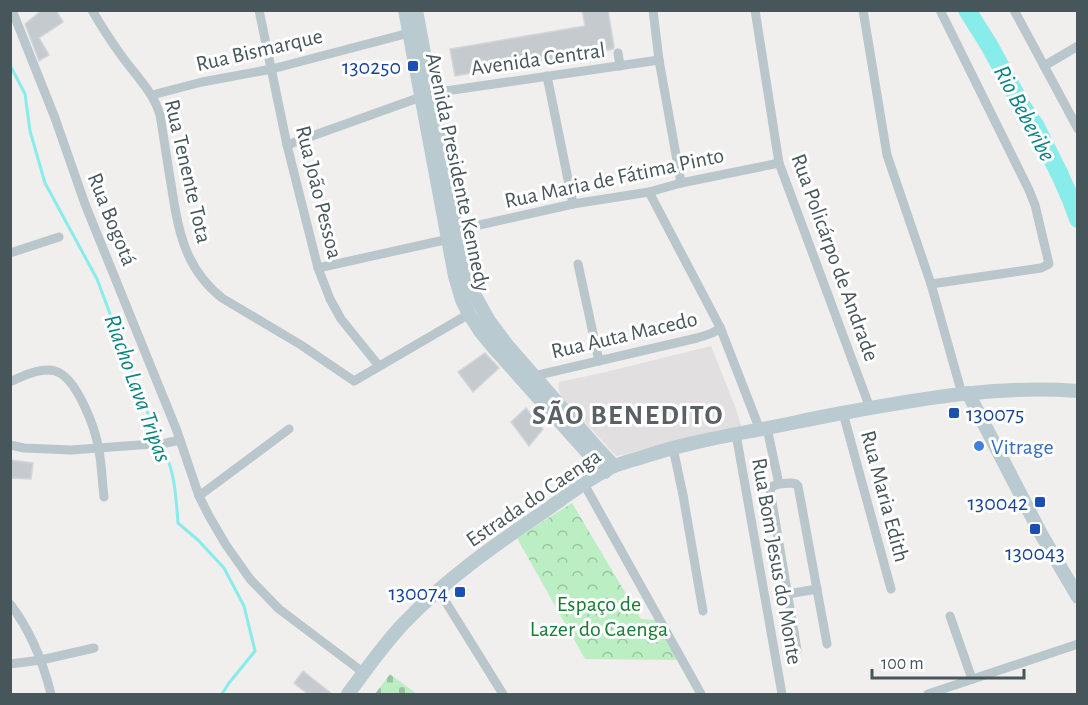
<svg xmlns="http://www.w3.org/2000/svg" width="1088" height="705" viewBox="0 0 1088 705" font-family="'Alegreya Sans',sans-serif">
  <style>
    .education { fill: #e2dfe0 }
    .cemetery { fill: url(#cemetery-stones) }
    .park { fill: url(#park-crowns) }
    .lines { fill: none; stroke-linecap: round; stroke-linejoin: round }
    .stream { stroke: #88ecea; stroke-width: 3 }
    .river { stroke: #88ecea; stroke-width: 18 }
    .building { fill: #c5cace; stroke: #d2d6da; stroke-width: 1.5 }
    .street { stroke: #b9c6cb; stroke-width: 9 }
    .secondary { stroke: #b9cad0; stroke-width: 14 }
    .transit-dot { fill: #1a4fb4; stroke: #fff; stroke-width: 2 }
    .shop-dot { fill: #3f7fe0; stroke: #fff; stroke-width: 2 }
    .labels { text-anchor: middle; stroke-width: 6; stroke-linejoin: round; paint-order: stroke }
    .street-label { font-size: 22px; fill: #46565b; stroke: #fff }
    .transit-label { font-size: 22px; fill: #164399; stroke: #fff; text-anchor: end }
    .shop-label { font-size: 22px; fill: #366cbe; stroke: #fff; text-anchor: start }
    .park-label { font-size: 22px; fill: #167d32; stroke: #fff }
    .water-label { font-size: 24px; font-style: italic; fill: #0c8381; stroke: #fff }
    .district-label { font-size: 28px; font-weight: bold; letter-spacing: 1.5px; fill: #5a6063; stroke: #fff }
  </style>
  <defs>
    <pattern id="cemetery-stones" width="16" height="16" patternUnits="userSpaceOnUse" patternTransform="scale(1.5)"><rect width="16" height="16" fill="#bbefc3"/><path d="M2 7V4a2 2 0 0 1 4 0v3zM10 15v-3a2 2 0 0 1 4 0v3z" fill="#9ac4a1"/></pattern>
    <pattern id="park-crowns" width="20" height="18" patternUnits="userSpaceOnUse" patternTransform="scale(1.5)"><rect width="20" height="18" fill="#bbefc3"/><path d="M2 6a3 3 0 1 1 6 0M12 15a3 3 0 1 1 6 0" fill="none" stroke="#9ac4a1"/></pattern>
  </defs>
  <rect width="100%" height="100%" fill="#f1eeee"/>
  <path class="education" d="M 711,346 L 736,409 L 742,428 L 616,456 L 561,396 L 558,388 L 559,382 L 606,372 Z"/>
  <path class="cemetery" d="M 390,674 L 417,694 L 375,694 Z"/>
  <path class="park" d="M 572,503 L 641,619 L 656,620 L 678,660 L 585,659 L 517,538 Z"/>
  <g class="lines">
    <g class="stream">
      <path d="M 10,65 L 25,94 L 30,131 L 45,183 L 97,279 L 138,388 L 159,441"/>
      <path d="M 162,447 C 175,469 176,498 178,523 L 198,540 L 224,568 L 244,606 L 255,651 L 229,683 L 222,694"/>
    </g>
    <path class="river" d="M 967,10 L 989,45 L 1022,106 L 1035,125 L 1060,175 L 1071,200 L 1078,219"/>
  </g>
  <g class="building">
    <path d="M 42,10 L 56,10 L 63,22 L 39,38 L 49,55 L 39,61 L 25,24 Z"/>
    <path d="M 582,10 L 608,10 L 614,47 L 613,49 L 455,76 L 450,49 L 585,26 Z"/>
    <path d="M 485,353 L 499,368 L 473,392 L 458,372 Z"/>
    <path d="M 526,408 L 543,429 L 529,446 L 511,422 Z"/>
    <path d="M 10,460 L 33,463 L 31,479 L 10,478 Z"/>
    <path d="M 303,671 L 332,694 L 308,694 L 294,683 Z"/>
  </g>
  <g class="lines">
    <g class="street">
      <path d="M 12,10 L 55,118 L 85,204 L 177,431 L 199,496 L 209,516 L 226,545 L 250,579 L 279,609 L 364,673"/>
      <path d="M 92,10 C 101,26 111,41 121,55 C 135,75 153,91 160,115 C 164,138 167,161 171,184 C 178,229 184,268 222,298 L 301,345 L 354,381 L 469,314"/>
      <path d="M 259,10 L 287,145 L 318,268 L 330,299 L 341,319 L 379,366"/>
      <path d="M 653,10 L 659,60 L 681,183"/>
      <path d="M 755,10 L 779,163 L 870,408"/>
      <path d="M 863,10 L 887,155 L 931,284 L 962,394"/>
      <path d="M 1014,10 L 1078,129"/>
      <path d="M 618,53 L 620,66"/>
      <path d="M 1044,66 L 1078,46"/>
      <path d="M 547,76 L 573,204"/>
      <path d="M 152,95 L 202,82 L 272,69 L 409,33"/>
      <path d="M 287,145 L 432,93 L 659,60"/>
      <path d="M 457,230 L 573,204 L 649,192 L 681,183 L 779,163"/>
      <path d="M 10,253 L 59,237"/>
      <path d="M 578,264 L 599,361"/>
      <path d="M 318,268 L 449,239"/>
      <path d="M 931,284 L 1041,268 L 1049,264 L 1035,205 L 1029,190 L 940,10"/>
      <path d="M 720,327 L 760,430"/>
      <path d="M 534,376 L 697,338 C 705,335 715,334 720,327 L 649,192"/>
      <path d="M 10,382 C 22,376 42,367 55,371 C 77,377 96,430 99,451 C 102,466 102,482 104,497"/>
      <path d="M 843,413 L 891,589"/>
      <path d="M 767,428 L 779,484 L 791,483 L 796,484 L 798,486 L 827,644"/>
      <path d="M 736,434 L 782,694"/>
      <path d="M 10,445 L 24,448 L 71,450 L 166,443 L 180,440"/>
      <path d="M 673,448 L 683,495 L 703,611"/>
      <path d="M 584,484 L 701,694"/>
      <path d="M 779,484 L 773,486 L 770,490 L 797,650"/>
      <path d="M 199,496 L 289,429"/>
      <path d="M 439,591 L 503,694"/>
      <path d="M 788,594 L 817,589"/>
      <path d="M 10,604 C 31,631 43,662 51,694"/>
      <path d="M 950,616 L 972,679"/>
      <path d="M 10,664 L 41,660 L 94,648"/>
      <path d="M 928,694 L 1078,644"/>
    </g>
    <g class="secondary">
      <path d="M 405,10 L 455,276 L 462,300 L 469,314 L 480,331 L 494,348 L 605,472"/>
      <path d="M 416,10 L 461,254 L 472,290 L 489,321 L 507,345 L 598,449 L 614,466"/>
      <path d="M 968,393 L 1041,534 L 1078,597"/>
      <path d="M 348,694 C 366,670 383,645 404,623 C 445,580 493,546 542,513 C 565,497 589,478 614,466 C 622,463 632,460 640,458 C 675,446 710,439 746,432 C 780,426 814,418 848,412 C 925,398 999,385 1078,391"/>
    </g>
  </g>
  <g class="transit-dot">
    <rect x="407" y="60" width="12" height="12" rx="3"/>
    <rect x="948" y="407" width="12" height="12" rx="3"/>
    <rect x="1034" y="496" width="12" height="12" rx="3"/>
    <rect x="1029" y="523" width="12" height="12" rx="3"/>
    <rect x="454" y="586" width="12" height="12" rx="3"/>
  </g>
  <circle class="shop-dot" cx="979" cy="446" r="6"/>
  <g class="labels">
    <g class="street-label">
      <text transform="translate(259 49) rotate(-13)" y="8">Rua Bismarque</text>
      <text transform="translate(538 58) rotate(-8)" y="8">Avenida Central</text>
      <text transform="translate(189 171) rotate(77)" y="8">Rua Tenente Tota</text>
      <text transform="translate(459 172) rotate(78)" y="8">Avenida Presidente Kennedy</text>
      <text transform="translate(614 177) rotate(-12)" y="8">Rua Maria de Fátima Pinto</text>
      <text transform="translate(320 192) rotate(76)" y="8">Rua João Pessoa</text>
      <text transform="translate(113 219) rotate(68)" y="8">Rua Bogotá</text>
      <text transform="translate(836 257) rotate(70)" y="8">Rua Policárpo de Andrade</text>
      <text transform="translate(624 334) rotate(-13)" y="8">Rua Auta Macedo</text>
      <text transform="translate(886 496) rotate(75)" y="8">Rua Maria Edith</text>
      <text transform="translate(533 497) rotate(-34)" y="8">Estrada do Caenga</text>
      <text transform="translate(778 561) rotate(80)" y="8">Rua Bom Jesus do Monte</text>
    </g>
    <g class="transit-label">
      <text x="401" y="74">130250</text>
      <text x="966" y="421" text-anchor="start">130075</text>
      <text x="1028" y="510">130042</text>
      <text x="1035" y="560" text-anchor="middle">130043</text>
      <text x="448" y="600">130074</text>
    </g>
    <g class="shop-label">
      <text x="991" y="454">Vitrage</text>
    </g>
    <g class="park-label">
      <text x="599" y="611">Espaço de<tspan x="599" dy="25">Lazer do Caenga</tspan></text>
    </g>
    <g class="water-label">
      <text transform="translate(1025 113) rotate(62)" y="8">Rio Beberibe</text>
      <text transform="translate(138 388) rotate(70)" y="8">Riacho Lava Tripas</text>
    </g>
    <g class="district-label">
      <text x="628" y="424">SÃO BENEDITO</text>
    </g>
  </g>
  <rect width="1088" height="705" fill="none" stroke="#46565b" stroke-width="24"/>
  <path d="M872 669v9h152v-9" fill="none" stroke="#46565b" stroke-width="3"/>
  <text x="881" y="669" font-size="18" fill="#46565b" stroke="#ffffff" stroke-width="4.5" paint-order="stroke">100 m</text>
</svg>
